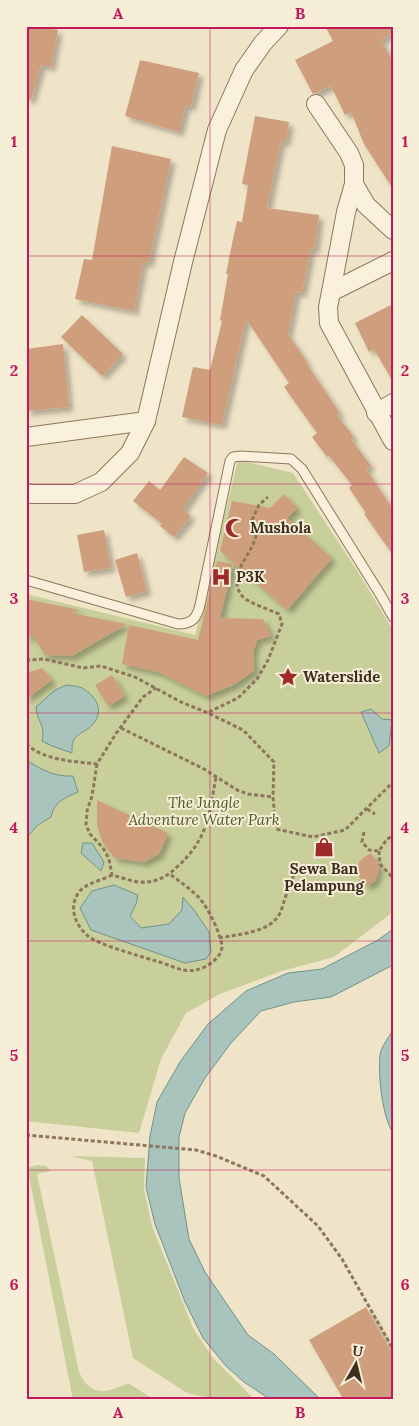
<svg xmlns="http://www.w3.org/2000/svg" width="419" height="1426" viewBox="0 0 419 1426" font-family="Lora,serif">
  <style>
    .green { fill: #c9cf9b }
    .water { fill: #a9c4bc; stroke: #6f938a }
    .building { fill: #cf9f7d; filter: url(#shadow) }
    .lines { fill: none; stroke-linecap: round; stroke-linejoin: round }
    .service-casing { stroke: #8d765c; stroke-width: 11 }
    .minor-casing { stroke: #8d765c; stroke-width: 20 }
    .path { stroke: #8d765c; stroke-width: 3; stroke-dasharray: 4 2.5; stroke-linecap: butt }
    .service { stroke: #faf1dc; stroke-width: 9 }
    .minor { stroke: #faf1dc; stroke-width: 18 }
    .grid { fill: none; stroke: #c2185b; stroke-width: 1; stroke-opacity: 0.55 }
    .labels { text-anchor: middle; stroke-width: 4; stroke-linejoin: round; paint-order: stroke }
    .poi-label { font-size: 15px; font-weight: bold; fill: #3d2e20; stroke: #f7eed8; text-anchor: start }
    .park-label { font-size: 15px; font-style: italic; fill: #4d5a26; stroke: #f7eed8 }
    .neatline { fill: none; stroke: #c2185b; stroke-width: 2 }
    .grid-label { font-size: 16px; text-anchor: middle; font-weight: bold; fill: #c2185b }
  </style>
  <defs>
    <filter id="shadow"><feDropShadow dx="4.5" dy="4.5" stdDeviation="2.5" flood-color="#0004"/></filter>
  </defs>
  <rect width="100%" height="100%" fill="#f0e4c8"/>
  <g class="green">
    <path d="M 238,460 L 293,473 L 358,572 L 393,630 L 393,912 L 334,957 L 282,971 L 220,994 L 186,1013 L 161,1059 L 139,1133 L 26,1121 L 26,594 L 195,635 Z"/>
    <path d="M 70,1156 L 145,1158 L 144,1189 L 152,1226 L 193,1328 L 213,1358 L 255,1400 L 218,1400 L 187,1393 L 133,1358 L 92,1161 Z"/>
    <path d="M 38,1165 L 46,1166 L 51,1171 L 37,1174 L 79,1372 C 91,1398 106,1393 128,1383 L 150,1397 L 148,1400 L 73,1400 L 29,1176 L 26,1177 L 26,1168 Z"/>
  </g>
  <g class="water">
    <path d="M 67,685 C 72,686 78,686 82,688 C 98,697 105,713 91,726 C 86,732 77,733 73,741 C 72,744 72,749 72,753 L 52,746 L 42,741 C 46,725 37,722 36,707 L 55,690 Z"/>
    <path d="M 371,709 L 382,719 L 392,720 L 389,746 L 379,753 L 361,712 Z"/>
    <path d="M 26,760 C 42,770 55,777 73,776 L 78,792 C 64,798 54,802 51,817 L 38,825 L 26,838 Z"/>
    <path d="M 83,843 L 92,843 L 104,862 L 101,871 L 81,853 Z"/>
    <path d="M 114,885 L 138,895 L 136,904 L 130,916 L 141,928 L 169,924 L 182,910 L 183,897 L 194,910 L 209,932 L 211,952 L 206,959 L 185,963 L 91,930 L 80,908 L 92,891 Z"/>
    <path d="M 393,929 L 393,965 L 331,997 L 294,1002 L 261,1011 L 231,1043 L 205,1078 L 185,1113 L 179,1137 L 179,1178 L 189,1239 L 205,1272 L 248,1335 L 274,1354 L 321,1400 L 271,1400 L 244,1382 L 226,1366 L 203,1338 L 185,1302 L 155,1224 L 146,1187 L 150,1136 L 157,1102 L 180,1062 L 208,1024 L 246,991 L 288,973 L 322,969 L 378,940 Z"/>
    <path d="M 393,1030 L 393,1133 C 382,1116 378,1075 380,1055 C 381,1047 389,1037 393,1030 Z"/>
  </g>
  <g class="building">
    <path d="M 26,26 L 38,26 L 58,30 L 51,67 L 41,65 L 31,100 L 26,99 Z"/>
    <path d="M 325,26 L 393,26 L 393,33 L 381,40 L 393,62 L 393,189 L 364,144 L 351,112 L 345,115 L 331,86 L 313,94 L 295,60 L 333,41 Z"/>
    <path d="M 140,60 L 199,73 L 191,107 L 186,105 L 179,132 L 125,116 Z"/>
    <path d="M 255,116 L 289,122 L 286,142 L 281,141 L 267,208 L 319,215 L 315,249 L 311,248 L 302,293 L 296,292 L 288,334 L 307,362 L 306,363 L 340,413 L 337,415 L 354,437 L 351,439 L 371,466 L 366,469 L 393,509 L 393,555 L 364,514 L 366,513 L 349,488 L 352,485 L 329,456 L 327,457 L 312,437 L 317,433 L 284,387 L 289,383 L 246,319 L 222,425 L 182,417 L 193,367 L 210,370 L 222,321 L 220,320 L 228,274 L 226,274 L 233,239 L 237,221 L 242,222 L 248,185 L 242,184 Z"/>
    <path d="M 112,146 L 171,159 L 149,263 L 143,262 L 134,311 L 75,299 L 84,259 L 92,260 Z"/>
    <path d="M 393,304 L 393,382 L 374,349 L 369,352 L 355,323 Z"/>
    <path d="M 82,315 L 123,354 L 102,376 L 61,337 Z"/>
    <path d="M 63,344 L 69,407 L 26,411 L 26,349 Z"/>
    <path d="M 184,457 L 208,473 L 183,509 L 191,516 L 174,537 L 160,526 L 162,524 L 133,501 L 149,481 L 160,490 Z"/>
    <path d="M 284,494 L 297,508 L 287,518 L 332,558 L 287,610 L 220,551 L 232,501 L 270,508 Z"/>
    <path d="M 104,530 L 111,568 L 84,572 L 77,535 Z"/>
    <path d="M 137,553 L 147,591 L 126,597 L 115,560 Z"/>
    <path d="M 217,561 L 233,564 L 220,618 L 263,619 L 271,636 L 257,640 L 253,653 L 254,671 L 233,685 L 206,696 L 158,672 L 122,664 L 129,625 L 198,640 Z"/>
    <path d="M 26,599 L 80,610 L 71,613 L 127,624 L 72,656 L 45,655 L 32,635 L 26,638 Z"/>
    <path d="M 42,668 L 52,680 L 26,699 L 26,673 Z"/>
    <path d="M 112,675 L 125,696 L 108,706 L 95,685 Z"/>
    <path d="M 97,800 L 168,833 L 159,854 L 144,862 L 115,858 L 103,843 L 97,826 Z"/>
    <path d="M 371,853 L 378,865 L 379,870 L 375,881 L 367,886 L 361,880 L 358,874 L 358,868 L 359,862 L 363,858 Z"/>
    <path d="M 366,1307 L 393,1354 L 393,1400 L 344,1400 L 309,1340 Z"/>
  </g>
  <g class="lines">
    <defs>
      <path id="service" d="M 26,580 L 178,624 C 192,624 197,618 200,605 L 230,461 L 233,457 L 241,456 L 291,459 L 302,469 L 380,594 L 393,617"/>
      <g id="minor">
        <path d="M 316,104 L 349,153 L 354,165 L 354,184"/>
        <path d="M 393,261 L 331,292 L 328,307 L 329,323 L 393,441"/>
        <path d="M 331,292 L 346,212 L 354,184 L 366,205 L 393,230"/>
        <path d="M 376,413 L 393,403"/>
        <path d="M 26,437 L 146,421"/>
        <path d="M 26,493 L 33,494 L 75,494 L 101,482 L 130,453 L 146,421 L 183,262 L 217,130 L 244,70 L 263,43 L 279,26"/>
      </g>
    </defs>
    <use href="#service" class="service-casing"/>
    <use href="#minor" class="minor-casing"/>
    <g class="path">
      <path d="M 26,660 L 44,659 L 83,668 L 101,666 L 135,677 L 181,702 L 208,713 L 243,730 L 274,762 L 273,797 L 276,829 L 313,837 L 345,830 L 390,785"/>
      <path d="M 209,712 L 238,698 L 257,679 L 268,660 L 282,624 L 279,614 C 270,610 249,603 243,597 C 223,574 258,551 256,531 C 255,527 253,523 252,520 L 259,505 L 268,497"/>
      <path d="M 121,728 L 204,769 L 237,790 L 248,794 L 273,797"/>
      <path d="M 26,744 C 46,761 72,761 97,764 L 115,735 L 143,697 L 156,688"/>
      <path d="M 97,764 L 92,796 L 87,811 L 86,825 L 90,834 L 103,848 L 109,859 L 112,875 C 120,877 130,881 139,882 C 154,883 166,878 177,867 C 208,839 209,816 216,777"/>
      <path d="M 367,809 L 375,814"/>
      <path d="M 364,832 L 362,842 L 369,850 L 379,851 L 387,839 L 393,836"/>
      <path d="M 379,851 L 380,864 L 393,878"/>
      <path d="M 112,875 C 103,880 86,883 79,892 C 68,907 75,925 88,936 C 99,945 140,956 156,961 C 169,964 181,973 196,970 C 206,968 222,958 222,946 C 221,935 210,913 204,904 C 196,892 181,883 170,874"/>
      <path d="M 219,938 C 239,934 272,933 281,911 C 285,899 288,887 294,875"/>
      <path d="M 26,1135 L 196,1150 L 216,1156 L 264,1176 L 318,1226 L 342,1259 L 393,1349"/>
    </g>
    <use href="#service" class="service"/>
    <use href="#minor" class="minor"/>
  </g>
  <path class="grid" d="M 210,26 L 210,1400M 26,256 L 393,256M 26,484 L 393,484M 26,713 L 393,713M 26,941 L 393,941M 26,1170 L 393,1170"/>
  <defs>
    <symbol id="mosque-bare" viewBox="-9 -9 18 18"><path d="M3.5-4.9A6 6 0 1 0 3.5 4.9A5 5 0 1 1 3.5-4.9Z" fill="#9e2a2b" stroke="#f7eed8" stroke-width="2.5" paint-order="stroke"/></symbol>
    <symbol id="hospital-bare" viewBox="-9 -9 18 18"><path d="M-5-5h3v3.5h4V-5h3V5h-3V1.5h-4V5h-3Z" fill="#9e2a2b" stroke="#f7eed8" stroke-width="2.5" paint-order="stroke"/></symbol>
    <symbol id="sight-bare" viewBox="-9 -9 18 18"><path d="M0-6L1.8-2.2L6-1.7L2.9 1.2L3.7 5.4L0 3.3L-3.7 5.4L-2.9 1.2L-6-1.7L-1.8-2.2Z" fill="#9e2a2b" stroke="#f7eed8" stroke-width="2.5" paint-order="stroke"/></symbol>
    <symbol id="shop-bare" viewBox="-9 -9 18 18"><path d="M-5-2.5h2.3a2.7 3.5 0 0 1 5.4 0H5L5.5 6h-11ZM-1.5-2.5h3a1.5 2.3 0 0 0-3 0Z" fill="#9e2a2b" stroke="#f7eed8" stroke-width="2.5" paint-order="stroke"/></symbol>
  </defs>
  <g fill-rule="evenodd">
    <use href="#mosque-bare" x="221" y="514" width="28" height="28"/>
    <use href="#hospital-bare" x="207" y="563" width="28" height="28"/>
    <use href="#sight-bare" x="274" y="663" width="28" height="28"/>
    <use href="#shop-bare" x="310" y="833" width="28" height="28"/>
  </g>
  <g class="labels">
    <g class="poi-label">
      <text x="250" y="533">Mushola</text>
      <text x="236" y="582">P3K</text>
      <text x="303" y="682">Waterslide</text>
      <text x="324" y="874" text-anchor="middle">Sewa Ban<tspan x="324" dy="17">Pelampung</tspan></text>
    </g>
    <g class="park-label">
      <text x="204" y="808">The Jungle<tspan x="204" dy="17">Adventure Water Park</tspan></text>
    </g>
  </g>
  <rect width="419" height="1426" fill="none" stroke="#f7eed8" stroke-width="55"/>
  <g transform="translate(356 1364) rotate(8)" stroke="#f7eed8" stroke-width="4" paint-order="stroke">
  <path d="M0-4L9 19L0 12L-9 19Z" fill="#3d2e20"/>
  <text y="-8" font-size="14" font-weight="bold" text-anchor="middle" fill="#3d2e20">U</text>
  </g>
  <rect x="28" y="28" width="364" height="1370" class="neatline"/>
  <g class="grid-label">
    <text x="118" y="19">A</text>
    <text x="300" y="19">B</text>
    <text x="14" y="147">1</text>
    <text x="405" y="147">1</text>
    <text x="14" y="376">2</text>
    <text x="405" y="376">2</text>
    <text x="14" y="604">3</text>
    <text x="405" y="604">3</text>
    <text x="14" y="833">4</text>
    <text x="405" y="833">4</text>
    <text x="14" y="1061">5</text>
    <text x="405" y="1061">5</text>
    <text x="14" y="1290">6</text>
    <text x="405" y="1290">6</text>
    <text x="118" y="1418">A</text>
    <text x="300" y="1418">B</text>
  </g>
</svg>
